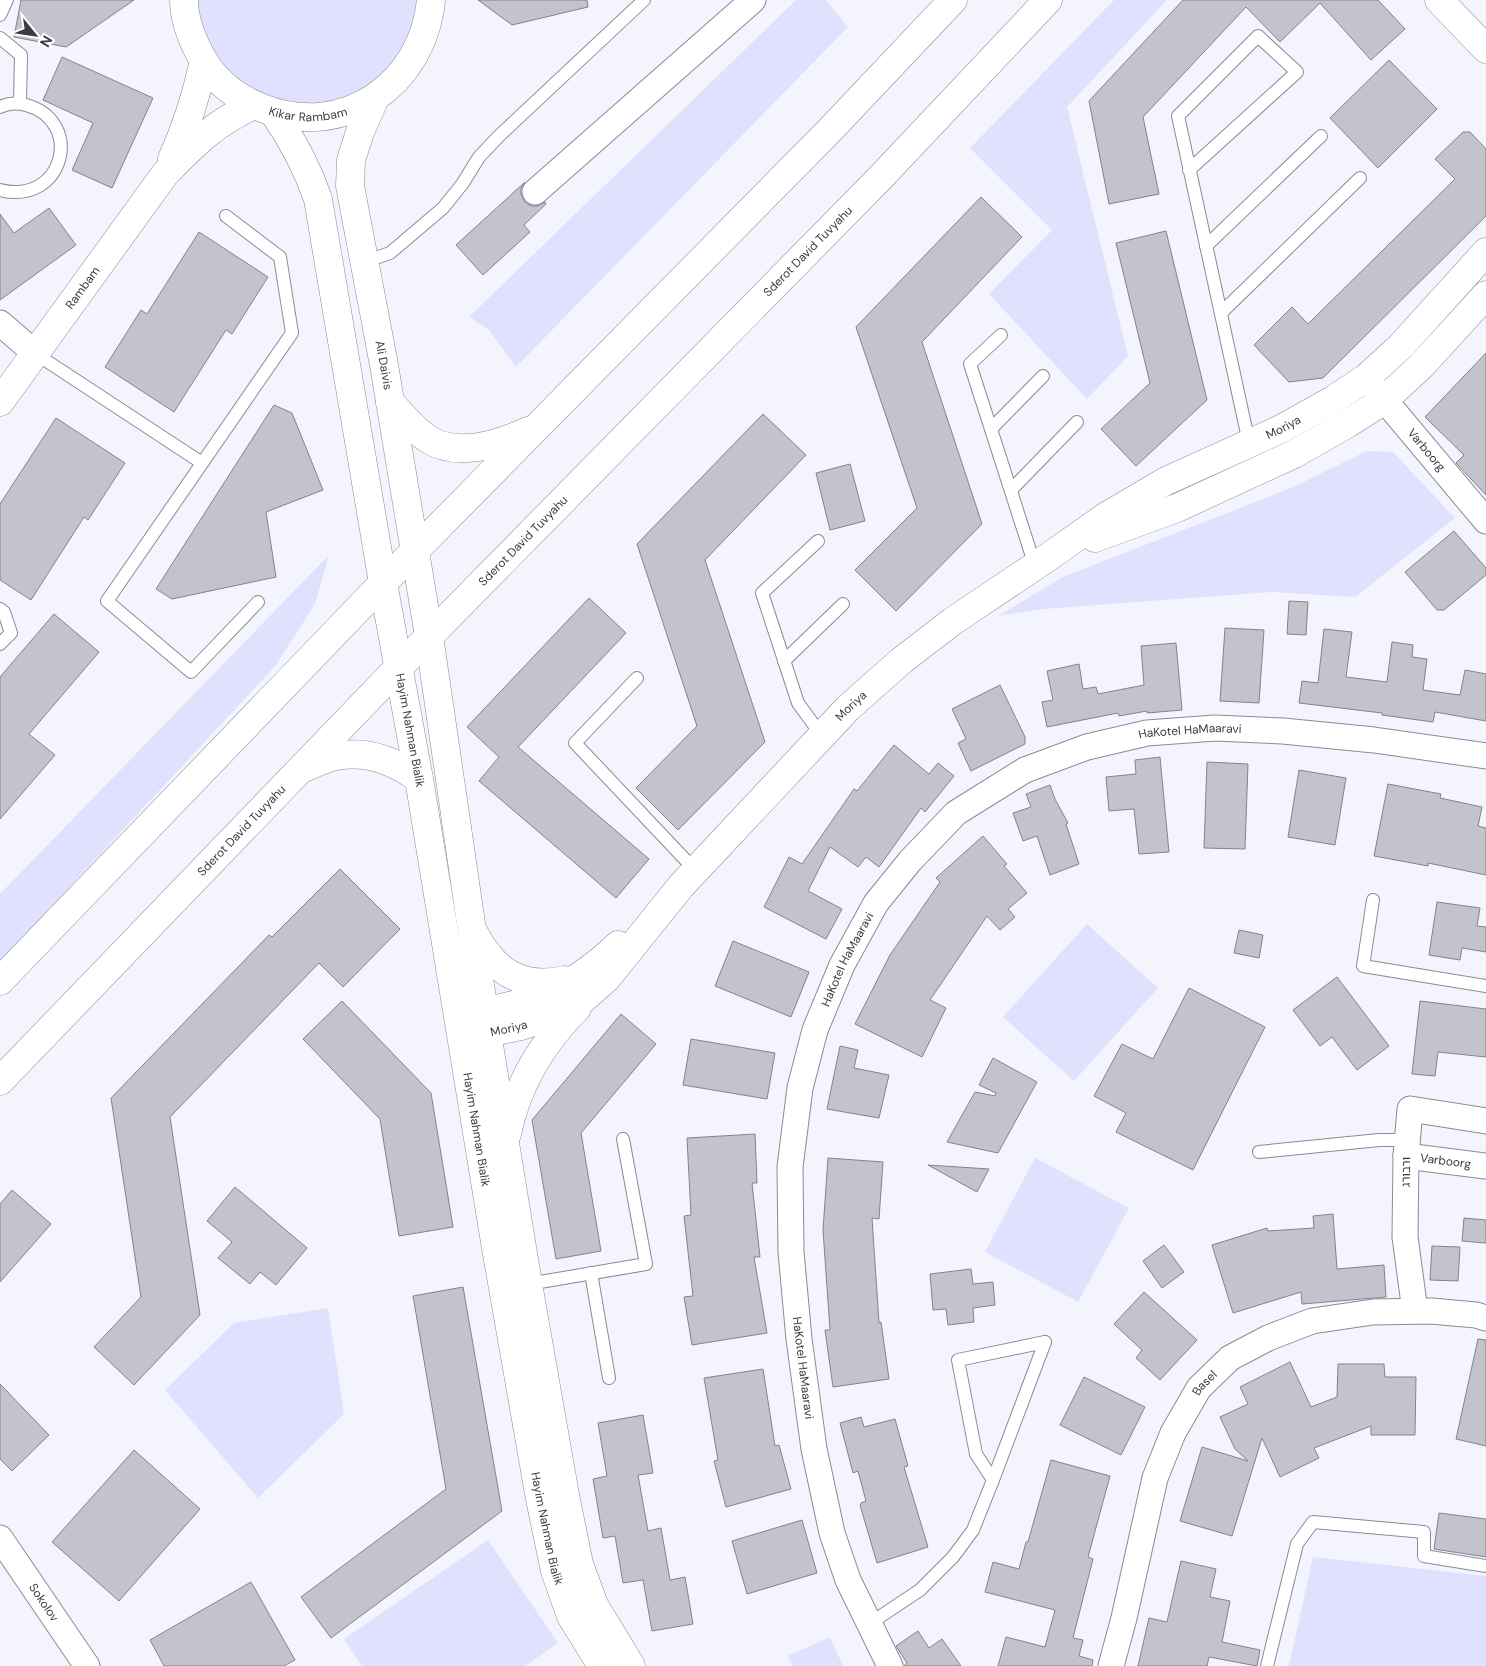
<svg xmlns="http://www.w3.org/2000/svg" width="1486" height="1666" viewBox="0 0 1486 1666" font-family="'DM Sans','Noto Sans Hebrew',sans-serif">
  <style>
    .green { fill: #dfe1fe }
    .building { fill: #c3c2cd; stroke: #84838d }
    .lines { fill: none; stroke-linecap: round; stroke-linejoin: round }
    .lane-casing { stroke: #8a8b95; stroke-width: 14 }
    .street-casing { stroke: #8a8b95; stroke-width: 27 }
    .secondary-casing { stroke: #8a8b95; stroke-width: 29 }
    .highway-casing { stroke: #8a8b95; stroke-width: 29 }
    .lane { stroke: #fff; stroke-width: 12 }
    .street { stroke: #fff; stroke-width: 25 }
    .secondary { stroke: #fff; stroke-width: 28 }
    .highway { stroke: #fff; stroke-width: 28 }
    .labels { text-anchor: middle; stroke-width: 4.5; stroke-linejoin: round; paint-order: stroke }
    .street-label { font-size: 12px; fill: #3b3c40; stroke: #fff }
  </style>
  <rect width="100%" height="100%" fill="#f3f4fd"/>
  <g class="green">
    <path d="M 197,0 L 420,0 C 415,23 410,45 395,64 C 332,141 201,101 197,0 Z"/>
    <path d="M 796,0 L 826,0 L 848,27 L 516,367 L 489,330 L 469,317 Z"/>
    <path d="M 1114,0 L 1167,0 L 1067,107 L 1128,356 L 1087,399 L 989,294 L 1052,230 L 970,148 Z"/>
    <path d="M 1367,451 L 1393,452 L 1455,518 L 1355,597 L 1272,592 L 1043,609 L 998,616 L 1063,577 L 1291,488 Z"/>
    <path d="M 329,555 L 315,604 L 276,665 L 0,962 L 0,894 Z"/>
    <path d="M 1087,924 L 1158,988 L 1074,1081 L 1003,1017 Z"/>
    <path d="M 1035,1158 L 1129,1208 L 1078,1302 L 985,1252 Z"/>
    <path d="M 328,1308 L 344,1414 L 258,1498 L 165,1390 L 234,1323 Z"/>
    <path d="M 488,1540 L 558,1643 L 525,1666 L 362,1666 L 344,1639 Z"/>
    <path d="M 1313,1557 L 1486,1576 L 1486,1666 L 1289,1666 Z"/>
    <path d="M 830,1637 L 843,1666 L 793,1666 L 788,1656 Z"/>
  </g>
  <g class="building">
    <path d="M 21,0 L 134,0 L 66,47 L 14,37 Z"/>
    <path d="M 478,0 L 587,0 L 588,7 L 512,25 Z"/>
    <path d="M 1183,0 L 1378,0 L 1405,29 L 1371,60 L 1320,3 L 1280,42 L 1246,7 L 1143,117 L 1159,194 L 1109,204 L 1089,101 Z"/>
    <path d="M 62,57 L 153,98 L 112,188 L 72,170 L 93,123 L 43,100 Z"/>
    <path d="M 1389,60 L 1437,109 L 1378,168 L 1330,118 Z"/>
    <path d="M 1463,132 L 1470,132 L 1486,149 L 1486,216 L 1323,378 L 1289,382 L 1254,345 L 1292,307 L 1308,324 L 1455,179 L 1435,159 Z"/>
    <path d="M 525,182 L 521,188 L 521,194 L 525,202 L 531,206 L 538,206 L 545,202 L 546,204 L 524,225 L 530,232 L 483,275 L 456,245 Z"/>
    <path d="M 981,197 L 1022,237 L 922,342 L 982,524 L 896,611 L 855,570 L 917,508 L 856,327 Z"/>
    <path d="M 49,208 L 76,245 L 0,300 L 0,214 L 14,233 Z"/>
    <path d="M 1166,231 L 1207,400 L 1136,466 L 1101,429 L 1150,383 L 1116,243 Z"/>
    <path d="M 199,232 L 268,277 L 232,334 L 226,330 L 174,412 L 105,367 L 141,310 L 147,314 Z"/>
    <path d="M 1486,353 L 1486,495 L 1456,463 L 1464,455 L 1425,417 Z"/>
    <path d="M 274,405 L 292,413 L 323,490 L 266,512 L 276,577 L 172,599 L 156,589 Z"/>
    <path d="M 763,414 L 806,455 L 705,560 L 765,742 L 678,830 L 636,788 L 697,726 L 637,544 Z"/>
    <path d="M 56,418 L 125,463 L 88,520 L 84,517 L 31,600 L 0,580 L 0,504 Z"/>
    <path d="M 850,464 L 865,521 L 830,530 L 816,473 Z"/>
    <path d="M 1454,531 L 1486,568 L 1486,575 L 1444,610 L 1437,610 L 1405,572 Z"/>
    <path d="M 589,598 L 626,633 L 518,747 L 649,859 L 616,898 L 479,781 L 499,757 L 467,727 Z"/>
    <path d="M 1289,601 L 1308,602 L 1306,635 L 1287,634 Z"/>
    <path d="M 54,614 L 99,652 L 29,734 L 55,755 L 0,819 L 0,677 Z"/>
    <path d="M 1225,628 L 1264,630 L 1259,703 L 1220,701 Z"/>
    <path d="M 1324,629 L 1352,632 L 1346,677 L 1387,682 L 1392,642 L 1413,645 L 1412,657 L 1427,659 L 1423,690 L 1460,695 L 1465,670 L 1486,674 L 1486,721 L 1435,712 L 1433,722 L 1382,715 L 1382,713 L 1299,703 L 1302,681 L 1318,683 Z"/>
    <path d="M 1176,643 L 1182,710 L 1147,713 L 1147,711 L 1119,716 L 1118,713 L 1047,727 L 1042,702 L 1053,700 L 1047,671 L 1079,664 L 1083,689 L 1096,687 L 1098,694 L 1144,685 L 1141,646 Z"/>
    <path d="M 1000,685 L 1025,737 L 1025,744 L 971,771 L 958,743 L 966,739 L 952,709 Z"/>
    <path d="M 894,745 L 929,774 L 938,763 L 954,776 L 925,812 L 921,808 L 879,867 L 866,857 L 858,867 L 830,847 L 808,891 L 842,909 L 826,939 L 764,907 L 789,857 L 802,864 L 854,789 L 857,791 Z"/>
    <path d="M 1160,757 L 1169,852 L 1139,854 L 1134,809 L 1109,811 L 1106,777 L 1136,774 L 1135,760 Z"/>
    <path d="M 1207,762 L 1248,764 L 1245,849 L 1204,848 Z"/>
    <path d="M 1299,770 L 1346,778 L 1335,845 L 1288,837 Z"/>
    <path d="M 1388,784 L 1441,794 L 1440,798 L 1482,807 L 1478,826 L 1486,828 L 1486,875 L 1428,863 L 1428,866 L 1374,856 Z"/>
    <path d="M 1050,785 L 1055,799 L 1068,823 L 1066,824 L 1079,864 L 1050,875 L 1037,836 L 1023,841 L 1013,813 L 1031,807 L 1026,794 Z"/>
    <path d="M 983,836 L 1007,864 L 1004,866 L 1027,893 L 1008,909 L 1015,917 L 1000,930 L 987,916 L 930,1000 L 946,1008 L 922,1057 L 855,1024 L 890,955 L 940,882 L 936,878 Z"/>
    <path d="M 340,869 L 400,929 L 343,987 L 319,963 L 170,1117 L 200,1315 L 134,1385 L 94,1347 L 141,1297 L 111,1098 L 269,935 L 272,937 Z"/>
    <path d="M 1437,902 L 1480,908 L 1477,926 L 1486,927 L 1486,952 L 1462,948 L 1460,960 L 1429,955 Z"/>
    <path d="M 1239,930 L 1263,935 L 1259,958 L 1234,953 Z"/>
    <path d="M 733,941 L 809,972 L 791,1017 L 715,986 Z"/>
    <path d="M 1337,977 L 1389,1046 L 1357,1070 L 1332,1037 L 1320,1046 L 1293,1010 Z"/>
    <path d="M 1189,988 L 1265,1027 L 1193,1170 L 1116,1132 L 1126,1113 L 1094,1096 L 1122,1044 L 1153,1059 Z"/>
    <path d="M 342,1001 L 431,1093 L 453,1227 L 399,1236 L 380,1119 L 303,1039 Z"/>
    <path d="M 1420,1001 L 1486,1009 L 1486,1057 L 1438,1052 L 1435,1076 L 1412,1074 Z"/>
    <path d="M 621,1014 L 656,1044 L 581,1133 L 601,1251 L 556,1259 L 532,1120 Z"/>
    <path d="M 691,1039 L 775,1053 L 767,1099 L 683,1085 Z"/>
    <path d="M 840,1046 L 858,1050 L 854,1068 L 889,1075 L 879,1118 L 827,1109 Z"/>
    <path d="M 993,1058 L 1037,1082 L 998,1153 L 947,1142 L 975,1092 L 995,1096 L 996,1093 L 979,1085 Z"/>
    <path d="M 755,1134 L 757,1183 L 752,1183 L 760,1257 L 754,1257 L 767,1333 L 692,1345 L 684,1297 L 693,1296 L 684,1216 L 691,1215 L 687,1138 Z"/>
    <path d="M 828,1158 L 883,1162 L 879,1219 L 872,1218 L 879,1323 L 881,1322 L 889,1379 L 833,1387 L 825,1330 L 830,1330 L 823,1230 Z"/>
    <path d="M 928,1165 L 989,1169 L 977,1192 Z"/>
    <path d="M 235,1187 L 307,1248 L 276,1285 L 260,1272 L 250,1284 L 218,1258 L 232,1242 L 207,1221 Z"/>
    <path d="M 12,1190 L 51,1224 L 0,1282 L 0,1204 Z"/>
    <path d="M 1333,1214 L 1337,1269 L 1384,1265 L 1386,1297 L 1302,1304 L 1301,1292 L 1233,1313 L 1212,1245 L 1267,1228 L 1268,1231 L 1314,1228 L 1313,1216 Z"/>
    <path d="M 1464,1218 L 1486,1220 L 1486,1243 L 1462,1241 Z"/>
    <path d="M 1164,1245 L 1184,1272 L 1162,1288 L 1143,1261 Z"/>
    <path d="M 1432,1246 L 1460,1247 L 1458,1281 L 1430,1280 Z"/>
    <path d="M 971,1269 L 973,1284 L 993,1282 L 995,1305 L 973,1308 L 974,1322 L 948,1325 L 946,1309 L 933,1310 L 930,1274 Z"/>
    <path d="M 463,1287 L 502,1511 L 331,1638 L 301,1597 L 446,1489 L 413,1296 Z"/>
    <path d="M 1144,1292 L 1197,1340 L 1160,1380 L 1136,1358 L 1142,1350 L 1114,1324 Z"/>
    <path d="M 1478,1339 L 1486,1340 L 1486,1446 L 1456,1439 Z"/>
    <path d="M 1290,1362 L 1311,1407 L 1337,1397 L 1338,1364 L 1384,1364 L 1385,1377 L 1416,1377 L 1415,1435 L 1371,1435 L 1371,1426 L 1314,1448 L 1319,1458 L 1280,1477 L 1262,1438 L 1232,1536 L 1180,1521 L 1202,1447 L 1248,1461 L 1235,1449 L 1220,1417 L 1248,1404 L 1240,1387 Z"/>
    <path d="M 763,1369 L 775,1446 L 779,1445 L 791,1489 L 726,1507 L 714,1461 L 718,1460 L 704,1378 Z"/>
    <path d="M 1084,1377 L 1145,1407 L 1121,1455 L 1060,1425 Z"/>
    <path d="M 0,1384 L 49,1435 L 12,1471 L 0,1459 Z"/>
    <path d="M 643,1415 L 653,1473 L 638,1475 L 648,1531 L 661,1528 L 670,1580 L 685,1577 L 693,1624 L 652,1631 L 643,1580 L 623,1583 L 615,1536 L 603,1538 L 593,1479 L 607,1476 L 598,1423 Z"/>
    <path d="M 861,1417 L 864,1427 L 895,1419 L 908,1466 L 904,1467 L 928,1547 L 877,1563 L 860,1505 L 861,1504 L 861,1503 L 866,1501 L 858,1471 L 853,1473 L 840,1423 Z"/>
    <path d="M 134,1450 L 200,1509 L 119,1601 L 52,1542 Z"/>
    <path d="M 1051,1460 L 1110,1476 L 1088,1557 L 1093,1559 L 1073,1638 L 1083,1640 L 1079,1656 L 1093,1660 L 1092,1666 L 998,1666 L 1006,1637 L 1045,1647 L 1055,1610 L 985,1592 L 993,1562 L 1019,1569 L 1026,1542 L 1028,1542 Z"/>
    <path d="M 1439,1513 L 1486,1519 L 1486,1557 L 1434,1549 Z"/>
    <path d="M 802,1520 L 817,1573 L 747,1594 L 732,1541 Z"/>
    <path d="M 1181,1561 L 1216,1569 L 1210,1597 L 1230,1601 L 1222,1642 L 1260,1650 L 1257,1666 L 1209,1657 L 1207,1666 L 1138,1666 L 1149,1618 L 1167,1622 Z"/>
    <path d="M 251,1582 L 295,1660 L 284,1666 L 164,1666 L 150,1640 Z"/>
    <path d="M 918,1631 L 929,1648 L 942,1639 L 961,1666 L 904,1666 L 907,1663 L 896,1646 Z"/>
  </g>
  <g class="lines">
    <defs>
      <g id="lane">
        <path d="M 0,15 L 7,0"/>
        <path d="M 0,38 L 21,55 L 20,103"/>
        <path d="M 0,107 C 8,103 18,103 26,105 C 85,121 64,206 0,190"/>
        <path d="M 1189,170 L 1297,72 L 1258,36 L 1178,116 L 1249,443"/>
        <path d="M 226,216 L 280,257 L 292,333 L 107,601 L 191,672 L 258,602"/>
        <path d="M 1206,246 L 1321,136"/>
        <path d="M 364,262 L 390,253 L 443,208 L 463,183 L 479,157 L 500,135 L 644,0"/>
        <path d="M 1221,313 L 1360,178"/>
        <path d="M 1001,335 L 970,364 L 1035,566"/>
        <path d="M 36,354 L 202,463"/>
        <path d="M 991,429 L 1043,376"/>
        <path d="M 1011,490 L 1077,422"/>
        <path d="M 818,541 L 762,593 L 798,703 L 822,736"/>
        <path d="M 0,609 L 4,612 L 11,633 L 0,644"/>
        <path d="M 784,661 L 843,604"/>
        <path d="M 637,678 L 575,743 L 695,870"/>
        <path d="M 1373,900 L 1363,966 L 1486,986"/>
        <path d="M 1259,1152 L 1379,1140 L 1408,1140"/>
        <path d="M 591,1273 L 609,1378"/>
        <path d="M 528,1284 L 646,1264 L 623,1139"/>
        <path d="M 993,1480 L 976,1454 L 958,1360 L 1045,1342"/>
        <path d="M 869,1624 L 920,1590 L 953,1557 L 973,1530 L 993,1480 L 1045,1342"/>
        <path d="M 1267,1666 L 1297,1544 L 1313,1522 L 1424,1532 L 1424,1556 L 1486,1566"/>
      </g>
      <g id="street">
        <path d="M 535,192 L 753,0"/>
        <path d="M 0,323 L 36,354"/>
        <path id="s1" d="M 1366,378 L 1486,521"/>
        <path id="s2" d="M 1406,1156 L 1486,1166"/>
        <path d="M 1415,1311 L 1405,1237 L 1406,1156 L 1410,1109 L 1486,1121"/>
        <path id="s3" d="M 0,1538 L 87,1666"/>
        <path id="s4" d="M 890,1666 L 848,1580 L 832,1533 L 814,1449 L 799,1339 L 791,1252 L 790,1167 L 800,1088 L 815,1030 L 842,965 L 876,903 L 910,861 L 956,813 L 1025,770 L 1087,747 L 1147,733 L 1215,728 L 1283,731 L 1374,740 L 1486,756"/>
        <path id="s5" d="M 1111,1666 L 1124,1618 L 1155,1478 L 1173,1433 L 1199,1388 L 1230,1358 L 1268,1338 L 1312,1321 L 1373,1312 L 1431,1311 L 1476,1315 L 1486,1318"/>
      </g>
      <g id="secondary">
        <path id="s6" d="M 184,0 C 184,20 192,40 202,58 C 215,81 237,98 262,108 C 343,140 423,85 431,0"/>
        <path d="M 1439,0 L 1486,49"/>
        <path id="s7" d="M 375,98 L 360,132 L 351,160 L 350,186 L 384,365 L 429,636 L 487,1033 L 528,1284 L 565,1495 L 579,1564 L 594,1605 L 631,1666"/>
        <path id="s8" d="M 274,113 C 293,141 307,167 318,199 L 383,583 L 419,779 L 496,1248 L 540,1499 L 555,1571 L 571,1616 L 602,1666"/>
        <path d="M 172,159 C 187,126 196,97 204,61"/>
        <path id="s9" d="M 0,402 L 165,174 C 194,144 215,123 254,105"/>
        <path d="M 1095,538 L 1177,508 L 1294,454 L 1347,424 L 1383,401 L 1421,366 L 1486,295"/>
        <path d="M 474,933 C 494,971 521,990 564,980"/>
        <path d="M 469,1020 C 490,1008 512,1007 534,999 C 566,988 594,968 618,945"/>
        <path id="s10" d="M 469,1028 L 487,1033 L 521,1026 L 555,1015 L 582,1000 L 607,978 L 681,886 L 848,708 L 901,661 L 953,621 L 1047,558 L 1105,517 L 1166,481 L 1281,429 L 1333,400 L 1366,378 L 1401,346 L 1486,252"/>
        <path d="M 507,1134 C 517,1084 541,1044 577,1008"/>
      </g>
      <g id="highway">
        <path d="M 390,402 C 402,415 413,429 428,439 C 457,458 500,444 528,431"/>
        <path d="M 304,768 C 314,764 325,758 336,756 C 367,750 395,761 419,779"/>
        <path d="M 0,981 L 383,583 L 830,130 L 953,0"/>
        <path id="s11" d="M 0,1081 L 399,667 L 880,178 L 1048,0"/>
      </g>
    </defs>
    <use href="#lane" class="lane-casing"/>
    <use href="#street" class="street-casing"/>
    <use href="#secondary" class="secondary-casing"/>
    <use href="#highway" class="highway-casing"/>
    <use href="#lane" class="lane"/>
    <use href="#street" class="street"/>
    <use href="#secondary" class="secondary"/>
    <use href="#highway" class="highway"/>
  </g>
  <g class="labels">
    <g class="street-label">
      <text dy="4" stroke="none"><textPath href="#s6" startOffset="188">Kikar Rambam</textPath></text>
      <text dy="4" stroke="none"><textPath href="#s11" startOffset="1158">Sderot David Tuvyahu</textPath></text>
      <text dy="4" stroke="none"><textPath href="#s9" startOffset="141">Rambam</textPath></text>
      <text dy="4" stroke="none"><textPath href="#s7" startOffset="275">Ali Daivis</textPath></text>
      <text dy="4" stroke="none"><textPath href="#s10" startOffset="1036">Moriya</textPath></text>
      <text dy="4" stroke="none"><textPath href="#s1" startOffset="94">Varboorg</textPath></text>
      <text dy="4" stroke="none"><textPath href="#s11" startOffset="752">Sderot David Tuvyahu</textPath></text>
      <text dy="4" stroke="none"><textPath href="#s10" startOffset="519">Moriya</textPath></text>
      <text dy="4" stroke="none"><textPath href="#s8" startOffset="636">Hayim Nahman Bialik</textPath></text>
      <text dy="4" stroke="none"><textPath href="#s4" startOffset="1168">HaKotel HaMaaravi</textPath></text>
      <text dy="4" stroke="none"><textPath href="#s11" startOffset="348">Sderot David Tuvyahu</textPath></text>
      <text dy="4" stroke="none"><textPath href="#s4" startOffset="732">HaKotel HaMaaravi</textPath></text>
      <text dy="4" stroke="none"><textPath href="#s10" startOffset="41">Moriya</textPath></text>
      <text dy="4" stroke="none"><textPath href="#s8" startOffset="1041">Hayim Nahman Bialik</textPath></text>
      <text dy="4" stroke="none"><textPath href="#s2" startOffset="40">Varboorg</textPath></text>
      <text transform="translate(1406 1172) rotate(-89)" y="4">ורבורג</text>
      <text transform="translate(803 1368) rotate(83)" y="4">HaKotel HaMaaravi</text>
      <text dy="4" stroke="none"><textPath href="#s5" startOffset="301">Basel</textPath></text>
      <text dy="4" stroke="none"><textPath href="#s8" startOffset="1446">Hayim Nahman Bialik</textPath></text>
      <text dy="4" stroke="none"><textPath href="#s3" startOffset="78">Sokolov</textPath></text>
    </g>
  </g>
  <g transform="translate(35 35) rotate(120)" stroke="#ffffff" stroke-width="4" paint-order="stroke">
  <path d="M0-4L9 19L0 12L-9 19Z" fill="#3b3c40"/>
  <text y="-8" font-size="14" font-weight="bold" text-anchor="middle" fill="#3b3c40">N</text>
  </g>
</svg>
